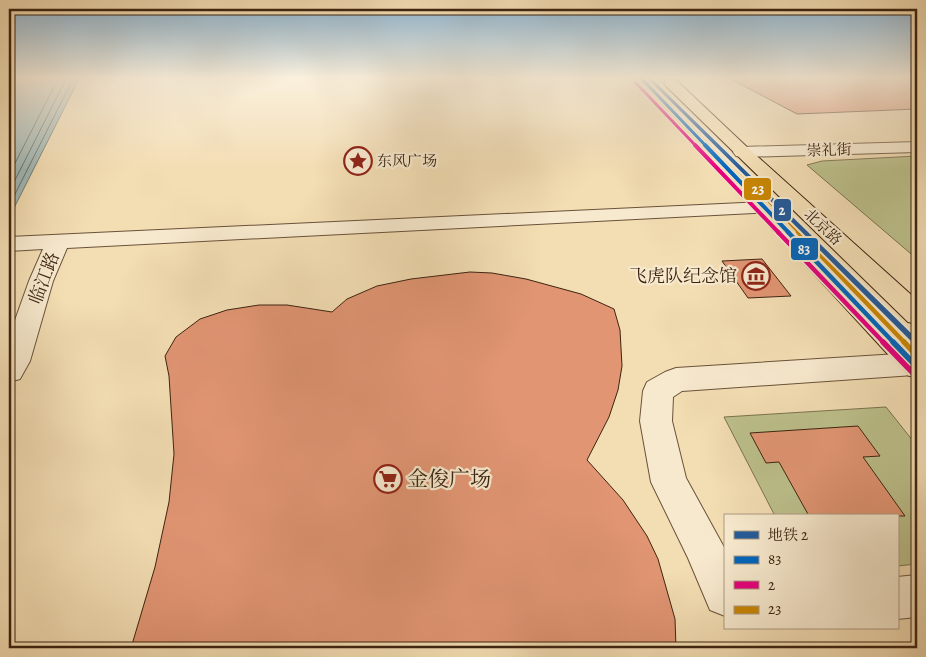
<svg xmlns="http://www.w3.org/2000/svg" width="926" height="657" viewBox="0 0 926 657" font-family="Alegreya,'Noto Serif SC',serif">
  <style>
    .green { fill: #bcc08b; stroke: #7c724e }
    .water { fill: #a0b9b8; stroke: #787d75 }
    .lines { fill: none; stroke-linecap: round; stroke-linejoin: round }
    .shore { stroke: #6e6e64; stroke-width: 1 }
    .building { fill: #e19573; stroke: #3c2411 }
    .minor-casing { stroke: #6a523a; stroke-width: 2 }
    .major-casing { stroke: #3c2411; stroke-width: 2 }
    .minor { fill: #f7e9ce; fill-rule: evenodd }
    .major { fill: #f3ddb3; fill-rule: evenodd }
    .bus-1-far3-casing { stroke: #f7e9ce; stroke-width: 5 }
    .bus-1-far2-casing { stroke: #f7e9ce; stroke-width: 6 }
    .bus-1-far1-casing { stroke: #f7e9ce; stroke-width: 8 }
    .bus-1-casing { stroke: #f7e9ce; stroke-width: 9 }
    .bus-2-far3-casing { stroke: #f7e9ce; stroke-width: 5 }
    .bus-2-far2-casing { stroke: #f7e9ce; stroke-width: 6 }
    .bus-2-far1-casing { stroke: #f7e9ce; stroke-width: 8 }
    .bus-2-casing { stroke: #f7e9ce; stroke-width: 9 }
    .bus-3-far3-casing { stroke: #f7e9ce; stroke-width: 5 }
    .bus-3-far2-casing { stroke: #f7e9ce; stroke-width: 6 }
    .bus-3-far1-casing { stroke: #f7e9ce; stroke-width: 8 }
    .bus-3-casing { stroke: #f7e9ce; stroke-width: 9 }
    .bus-1-far3 { stroke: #0065bd; stroke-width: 3 }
    .bus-1-far2 { stroke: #0065bd; stroke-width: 4 }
    .bus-1-far1 { stroke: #0065bd; stroke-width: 4.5 }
    .bus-1 { stroke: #0065bd; stroke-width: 5.5 }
    .bus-2-far3 { stroke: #e5007d; stroke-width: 3 }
    .bus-2-far2 { stroke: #e5007d; stroke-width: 4 }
    .bus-2-far1 { stroke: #e5007d; stroke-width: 4.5 }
    .bus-2 { stroke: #e5007d; stroke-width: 5.5 }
    .bus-3-far3 { stroke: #c88604; stroke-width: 3 }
    .bus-3-far2 { stroke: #c88604; stroke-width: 4 }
    .bus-3-far1 { stroke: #c88604; stroke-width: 4.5 }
    .bus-3 { stroke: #c88604; stroke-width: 5.5 }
    .metro-1-casing { stroke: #f7e9ce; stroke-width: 4 }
    .metro-1 { fill: #235a99; fill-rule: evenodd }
    .labels { text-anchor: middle; stroke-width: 4.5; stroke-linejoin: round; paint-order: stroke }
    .far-street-label { font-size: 15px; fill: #3c2411; stroke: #f7e9ce }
    .far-poi-label { font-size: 15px; fill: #3c2411; stroke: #f7e9ce; text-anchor: start }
    .poi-label { font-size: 18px; fill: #3c2411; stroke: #f7e9ce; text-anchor: end }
    .street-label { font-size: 18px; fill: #3c2411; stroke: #f7e9ce }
    .near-poi-label { font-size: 21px; fill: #3c2411; stroke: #f7e9ce; text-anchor: start }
    .line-badge { stroke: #f7e9ce; stroke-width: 2 }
    .badge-label { font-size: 14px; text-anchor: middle; font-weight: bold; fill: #fff }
  </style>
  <rect width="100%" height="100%" fill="#f3ddb3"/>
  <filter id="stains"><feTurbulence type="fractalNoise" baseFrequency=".004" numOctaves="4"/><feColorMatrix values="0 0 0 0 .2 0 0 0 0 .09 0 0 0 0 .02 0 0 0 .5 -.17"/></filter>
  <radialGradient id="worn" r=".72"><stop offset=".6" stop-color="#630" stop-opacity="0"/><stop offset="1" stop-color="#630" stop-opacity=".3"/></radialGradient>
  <g class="green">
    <path d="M 917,156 L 917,259 L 807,165 L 822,161 Z"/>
    <path d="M 886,407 L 917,446 L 917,564 L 897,566 L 897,516 L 775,516 L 724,417 Z"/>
  </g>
  <path class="water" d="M 22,77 L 80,77 L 9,218 L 9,93 Z"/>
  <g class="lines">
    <g class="shore">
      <path d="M 9,175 L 59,77"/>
      <path d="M 9,192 L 67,77"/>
      <path d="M 9,206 L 74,77"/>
    </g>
  </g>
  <g class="building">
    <path d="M 727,77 L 917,77 L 917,109 L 797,114 Z"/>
    <path d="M 762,259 L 791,296 L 748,298 L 722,261 Z"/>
    <path d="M 470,272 L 492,273 L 526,279 L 581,294 L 614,309 L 620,330 L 622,366 L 618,390 L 609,417 L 587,460 L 623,500 L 647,536 L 658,559 L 675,619 L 676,648 L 131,648 L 155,567 L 169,502 L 174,454 L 169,376 L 165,356 L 176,337 L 200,319 L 227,310 L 259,305 L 287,305 L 332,312 L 347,299 L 377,286 L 411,279 Z"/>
    <path d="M 858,426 L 880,456 L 863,457 L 905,516 L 809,516 L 779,462 L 766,463 L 750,433 Z"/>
  </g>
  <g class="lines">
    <defs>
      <g id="minor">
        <path d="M 917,142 L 917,152 L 742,157 L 736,156 L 733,152 L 736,148 L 742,147 Z"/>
        <path d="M 765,202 L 772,204 L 776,208 L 772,212 L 67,248 L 53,281 L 30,361 L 20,379 L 9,382 L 9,337 L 29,281 L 43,249 L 9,251 L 9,237 Z"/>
        <path d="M 914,353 L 917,354 L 917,374 L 914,375 L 682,391 L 673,397 L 672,421 L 686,478 L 725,549 L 725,616 L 710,610 L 688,558 L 651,482 L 640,421 L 643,391 L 647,382 L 665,372 L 676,368 Z"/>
        <path d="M 917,575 L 917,617 L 897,619 L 897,577 Z"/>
      </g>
      <g id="major">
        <path d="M 633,77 L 648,77 L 917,349 L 917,378 L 907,375 Z"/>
        <path d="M 671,79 L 676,80 L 748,148 L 917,300 L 917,324 L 908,322 L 666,86 L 664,83 L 666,80 Z"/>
      </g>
    </defs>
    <use href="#minor" class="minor-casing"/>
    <use href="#major" class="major-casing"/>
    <use href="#minor" class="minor"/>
    <use href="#major" class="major"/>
    <defs>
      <path id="bus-1-far3" d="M 640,77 L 706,146"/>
      <path id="bus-1-far2" d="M 705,145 L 789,233"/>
      <path id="bus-1-far1" d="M 788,232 L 894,343"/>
      <path id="bus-1" d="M 893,342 L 917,367"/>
      <path id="bus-2-far3" d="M 635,82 L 696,146"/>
      <path id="bus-2-far2" d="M 695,145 L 779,233"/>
      <path id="bus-2-far1" d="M 778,232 L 884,343"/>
      <path id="bus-2" d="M 883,342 L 912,372"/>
      <path id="bus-3-far3" d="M 650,77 L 716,146"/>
      <path id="bus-3-far2" d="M 715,145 L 800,233"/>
      <path id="bus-3-far1" d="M 798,232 L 905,343"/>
      <path id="bus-3" d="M 904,342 L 917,356"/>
    </defs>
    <use href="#bus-1-far3" class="bus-1-far3-casing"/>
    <use href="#bus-1-far2" class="bus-1-far2-casing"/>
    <use href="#bus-1-far1" class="bus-1-far1-casing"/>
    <use href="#bus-1" class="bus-1-casing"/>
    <use href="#bus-2-far3" class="bus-2-far3-casing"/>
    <use href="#bus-2-far2" class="bus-2-far2-casing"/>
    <use href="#bus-2-far1" class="bus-2-far1-casing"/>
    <use href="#bus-2" class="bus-2-casing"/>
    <use href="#bus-3-far3" class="bus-3-far3-casing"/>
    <use href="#bus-3-far2" class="bus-3-far2-casing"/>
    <use href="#bus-3-far1" class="bus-3-far1-casing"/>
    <use href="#bus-3" class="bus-3-casing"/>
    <use href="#bus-1-far3" class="bus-1-far3"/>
    <use href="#bus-1-far2" class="bus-1-far2"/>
    <use href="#bus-1-far1" class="bus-1-far1"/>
    <use href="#bus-1" class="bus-1"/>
    <use href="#bus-2-far3" class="bus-2-far3"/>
    <use href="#bus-2-far2" class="bus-2-far2"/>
    <use href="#bus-2-far1" class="bus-2-far1"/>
    <use href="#bus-2" class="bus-2"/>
    <use href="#bus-3-far3" class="bus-3-far3"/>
    <use href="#bus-3-far2" class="bus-3-far2"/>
    <use href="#bus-3-far1" class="bus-3-far1"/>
    <use href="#bus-3" class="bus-3"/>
    <defs>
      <path id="metro-1" d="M 646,77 L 650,77 L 917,339 L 917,345 L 915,345 Z"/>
    </defs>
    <use href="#metro-1" class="metro-1-casing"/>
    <use href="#metro-1" class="metro-1"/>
  </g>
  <linearGradient id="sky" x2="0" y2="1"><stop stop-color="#8bb6d5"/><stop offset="0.46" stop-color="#faf0dd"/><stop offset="1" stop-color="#faf0dd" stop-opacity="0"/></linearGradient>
  <rect width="926" height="169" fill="url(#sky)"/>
  <defs>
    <symbol id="sight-ring" viewBox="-11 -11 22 22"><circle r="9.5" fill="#f7e9ce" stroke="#8f2418" stroke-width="1.5"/><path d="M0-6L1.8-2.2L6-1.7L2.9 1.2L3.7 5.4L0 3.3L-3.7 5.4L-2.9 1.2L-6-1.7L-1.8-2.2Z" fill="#8f2418"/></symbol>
    <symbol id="museum-ring" viewBox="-11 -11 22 22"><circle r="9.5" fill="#f7e9ce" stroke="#8f2418" stroke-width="1.5"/><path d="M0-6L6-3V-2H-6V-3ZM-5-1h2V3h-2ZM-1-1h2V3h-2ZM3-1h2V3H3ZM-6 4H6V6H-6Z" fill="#8f2418"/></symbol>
    <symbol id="supermarket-ring" viewBox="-11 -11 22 22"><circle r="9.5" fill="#f7e9ce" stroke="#8f2418" stroke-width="1.5"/><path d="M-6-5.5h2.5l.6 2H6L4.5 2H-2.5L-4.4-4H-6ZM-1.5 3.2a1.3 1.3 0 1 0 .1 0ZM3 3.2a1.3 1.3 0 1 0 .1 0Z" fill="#8f2418"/></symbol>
  </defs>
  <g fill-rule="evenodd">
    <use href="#sight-ring" x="342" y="145" width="32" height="32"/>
    <use href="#museum-ring" x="740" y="260" width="32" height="32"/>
    <use href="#supermarket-ring" x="372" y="463" width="32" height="32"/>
  </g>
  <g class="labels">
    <g class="far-street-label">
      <text transform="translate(829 150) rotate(-2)" y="5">崇礼街</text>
      <text transform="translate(823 227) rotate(43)" y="5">北京路</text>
    </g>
    <g class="far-poi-label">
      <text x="377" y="166">东风广场</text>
    </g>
    <g class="poi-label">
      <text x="737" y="282">飞虎队纪念馆</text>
    </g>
    <g class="street-label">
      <text transform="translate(44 278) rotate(-69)" y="6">临江路</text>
    </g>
    <g class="near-poi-label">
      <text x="407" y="486">金俊广场</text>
    </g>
  </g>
  <g class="line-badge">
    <rect x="743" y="177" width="29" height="24" rx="5" fill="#c88604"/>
    <rect x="773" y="198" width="19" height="24" rx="5" fill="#235a99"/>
    <rect x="790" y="237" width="29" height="24" rx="5" fill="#0065bd"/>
  </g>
  <g class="badge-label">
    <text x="758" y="194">23</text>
    <text x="782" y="215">2</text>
    <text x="804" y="254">83</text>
  </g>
  <rect width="926" height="657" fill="none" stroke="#f3ddb3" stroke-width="30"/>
  <rect x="10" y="10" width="906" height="637" fill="none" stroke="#3c2411" stroke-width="2.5"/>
  <rect x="15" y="15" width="896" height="627" fill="none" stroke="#3c2411"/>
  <rect x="724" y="514" width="175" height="115" fill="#f7e9ce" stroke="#ac9a82"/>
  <rect x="734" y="531" width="25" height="8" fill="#235a99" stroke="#ac9a82"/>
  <text x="768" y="540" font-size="15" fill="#3c2411">地铁 2</text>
  <rect x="734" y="556" width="25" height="8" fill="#0065bd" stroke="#ac9a82"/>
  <text x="768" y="564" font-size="15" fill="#3c2411">83</text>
  <rect x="734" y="581" width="25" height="8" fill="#e5007d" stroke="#ac9a82"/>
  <text x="768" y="590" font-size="15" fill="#3c2411">2</text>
  <rect x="734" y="606" width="25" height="8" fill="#c88604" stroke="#ac9a82"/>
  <text x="768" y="614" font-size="15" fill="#3c2411">23</text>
  <rect width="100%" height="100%" filter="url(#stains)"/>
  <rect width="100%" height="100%" fill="url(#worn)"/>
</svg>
